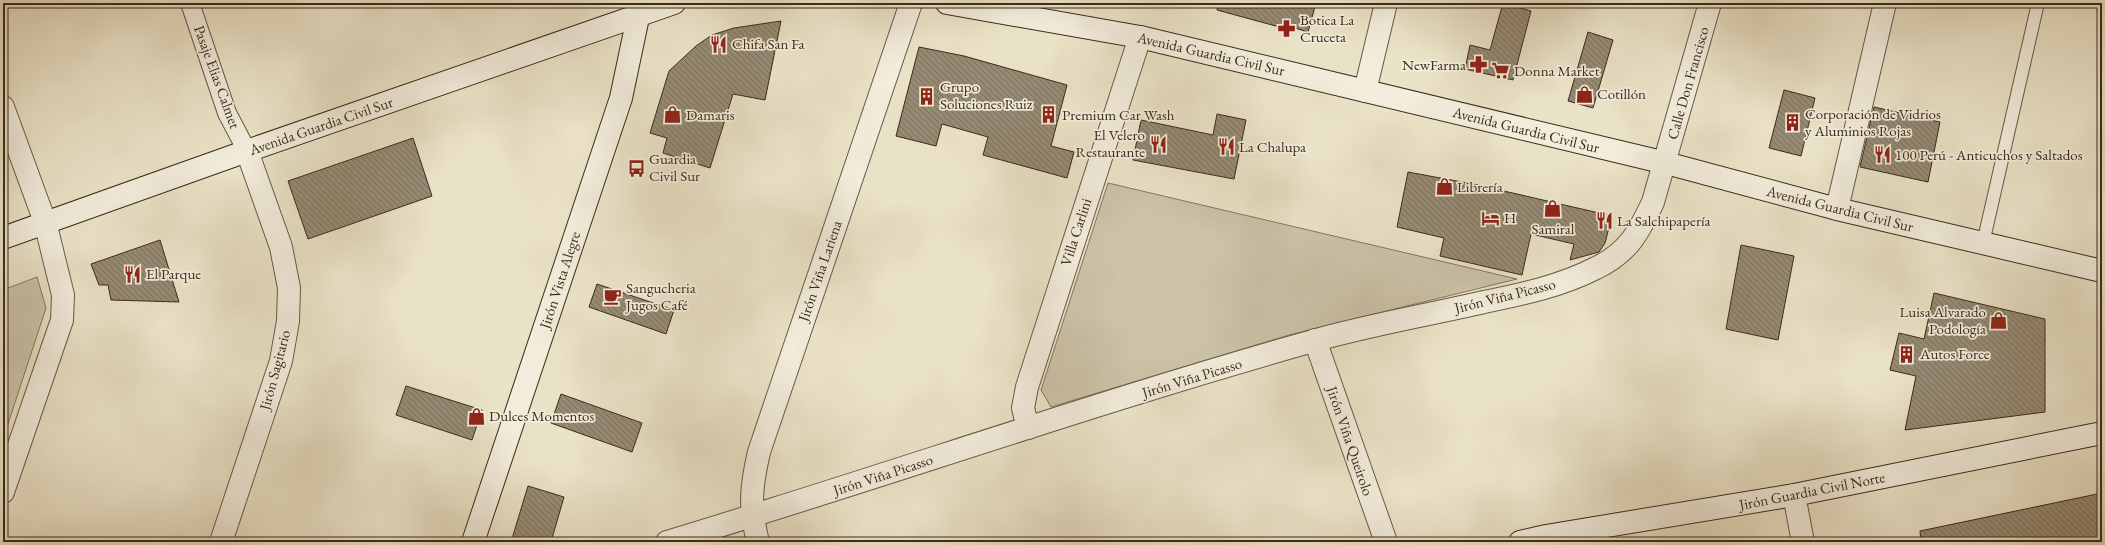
<svg xmlns="http://www.w3.org/2000/svg" width="2105" height="545" viewBox="0 0 2105 545" font-family="'EB Garamond',serif">
  <style>
    .green { fill: #ccc3a9; stroke: #847760 }
    .building { fill: url(#building-back-hatch); stroke: #3b2b18 }
    .lines { fill: none; stroke-linecap: round; stroke-linejoin: round }
    .service-casing { stroke: #675944; stroke-width: 14 }
    .pedestrian-casing { stroke: #675944; stroke-width: 20 }
    .minor-casing { stroke: #675944; stroke-width: 24 }
    .secondary-casing { stroke: #3b2b18; stroke-width: 24 }
    .service { stroke: #f1ecdb; stroke-width: 12 }
    .pedestrian { stroke: #f1ecdb; stroke-width: 18 }
    .minor { stroke: #f1ecdb; stroke-width: 22 }
    .secondary { stroke: #f1ecdb; stroke-width: 22 }
    .labels { text-anchor: middle; stroke-width: 3.5; stroke-linejoin: round; paint-order: stroke }
    .poi-label { font-size: 15px; fill: #3b2b18; stroke: #f1ecdb; text-anchor: start }
    .street-label { font-size: 15px; fill: #3b2b18; stroke: #f1ecdb }
  </style>
  <defs>
    <pattern id="building-back-hatch" width="6" height="6" patternUnits="userSpaceOnUse"><rect width="6" height="6" fill="#968a73"/><path d="M-1 5l2 2M0 0l6 6M5-1l2 2" fill="none" stroke="#7c715d"/></pattern>
  </defs>
  <rect width="100%" height="100%" fill="#eae2c7"/>
  <filter id="stains"><feTurbulence type="fractalNoise" baseFrequency=".005" numOctaves="4"/><feColorMatrix values="0 0 0 0 .2 0 0 0 0 .09 0 0 0 0 .02 0 0 0 .5 -.17"/></filter>
  <radialGradient id="worn" r=".72"><stop offset=".6" stop-color="#630" stop-opacity="0"/><stop offset="1" stop-color="#630" stop-opacity=".3"/></radialGradient>
  <g class="green">
    <path d="M 1108,183 L 1517,279 L 1289,335 L 1051,407 L 1041,390 Z"/>
    <path d="M 37,277 L 46,308 L 3,439 L 3,290 Z"/>
  </g>
  <g class="building">
    <path d="M 1218,3 L 1316,3 L 1308,32 L 1295,28 L 1294,31 L 1217,10 Z"/>
    <path d="M 1503,3 L 1531,11 L 1513,80 L 1465,69 L 1470,45 L 1490,50 Z"/>
    <path d="M 781,21 L 765,100 L 733,94 L 710,168 L 663,153 L 667,138 L 650,133 L 669,71 L 696,46 L 712,35 L 734,28 Z"/>
    <path d="M 1588,32 L 1613,40 L 1593,108 L 1568,101 Z"/>
    <path d="M 919,47 L 964,56 L 1067,85 L 1051,146 L 1074,152 L 1067,178 L 983,155 L 988,137 L 942,124 L 936,146 L 896,136 Z"/>
    <path d="M 1784,90 L 1815,98 L 1801,156 L 1769,148 Z"/>
    <path d="M 1874,107 L 1940,122 L 1928,182 L 1860,167 Z"/>
    <path d="M 1217,114 L 1246,120 L 1234,179 L 1133,160 L 1141,120 L 1213,135 Z"/>
    <path d="M 413,138 L 432,196 L 308,239 L 288,181 Z"/>
    <path d="M 1408,172 L 1478,185 L 1612,216 L 1605,243 L 1599,252 L 1570,260 L 1574,244 L 1531,234 L 1522,275 L 1440,256 L 1444,238 L 1397,227 Z"/>
    <path d="M 160,240 L 179,302 L 111,300 L 108,285 L 99,285 L 91,264 Z"/>
    <path d="M 1741,245 L 1794,256 L 1778,340 L 1726,329 Z"/>
    <path d="M 597,284 L 674,310 L 666,334 L 589,307 Z"/>
    <path d="M 1934,293 L 2045,319 L 2045,412 L 1905,430 L 1916,376 L 1890,370 L 1899,333 L 1924,339 Z"/>
    <path d="M 406,386 L 482,410 L 472,440 L 396,415 Z"/>
    <path d="M 561,394 L 642,423 L 632,452 L 551,423 Z"/>
    <path d="M 528,486 L 564,497 L 551,542 L 511,542 Z"/>
    <path d="M 2102,493 L 2102,542 L 1921,542 L 1920,531 Z"/>
  </g>
  <g class="lines">
    <defs>
      <path id="service" d="M 1983,243 L 2038,3"/>
      <path id="pedestrian" d="M 190,3 L 227,113 L 247,151"/>
      <g id="minor">
        <path d="M 1365,91 L 1386,3"/>
        <path d="M 3,107 L 45,222 L 63,295 L 62,320 L 3,492"/>
        <path d="M 1837,209 L 1885,3"/>
        <path d="M 1315,340 L 1386,542"/>
        <path d="M 1028,428 L 1023,408 L 1027,387 L 1140,37"/>
        <path d="M 1794,495 L 1803,542"/>
        <path d="M 221,542 L 281,361 L 288,321 L 289,288 L 281,247 L 247,151"/>
        <path d="M 667,542 C 883,477 1096,402 1313,341 C 1369,325 1428,315 1484,302 C 1523,294 1561,286 1596,268 C 1628,253 1639,232 1653,202 L 1710,3"/>
        <path d="M 758,542 C 749,506 751,487 759,452 L 911,3"/>
      </g>
      <g id="secondary">
        <path d="M 947,3 L 1140,37 L 1666,163 L 1837,209 L 2102,271"/>
        <path d="M 3,238 L 247,151 L 674,3"/>
        <path d="M 473,542 L 621,98 L 641,3"/>
        <path d="M 1520,542 L 1546,536 L 1794,495 L 2102,433"/>
      </g>
    </defs>
    <use href="#service" class="service-casing"/>
    <use href="#pedestrian" class="pedestrian-casing"/>
    <use href="#minor" class="minor-casing"/>
    <use href="#secondary" class="secondary-casing"/>
    <use href="#service" class="service"/>
    <use href="#pedestrian" class="pedestrian"/>
    <use href="#minor" class="minor"/>
    <use href="#secondary" class="secondary"/>
  </g>
  <defs>
    <symbol id="pharmacy-bare" viewBox="-9 -9 18 18"><path d="M-2-6h4v4h4v4h-4v4h-4v-4h-4v-4h4Z" fill="#8f2418" stroke="#f1ecdb" stroke-width="2.5" paint-order="stroke"/></symbol>
    <symbol id="restaurant-bare" viewBox="-9 -9 18 18"><path d="M-5-6h1v4h1v-4h1v4h1v-4h1v5L-1.5 .5V6h-2V.5L-5-1ZM5-6V6H3V1.5H1.5Q1.5-4 5-6Z" fill="#8f2418" stroke="#f1ecdb" stroke-width="2.5" paint-order="stroke"/></symbol>
    <symbol id="supermarket-bare" viewBox="-9 -9 18 18"><path d="M-6-5.5h2.5l.6 2H6L4.5 2H-2.5L-4.4-4H-6ZM-1.5 3.2a1.3 1.3 0 1 0 .1 0ZM3 3.2a1.3 1.3 0 1 0 .1 0Z" fill="#8f2418" stroke="#f1ecdb" stroke-width="2.5" paint-order="stroke"/></symbol>
    <symbol id="shop-bare" viewBox="-9 -9 18 18"><path d="M-5-2.5h2.3a2.7 3.5 0 0 1 5.4 0H5L5.5 6h-11ZM-1.5-2.5h3a1.5 2.3 0 0 0-3 0Z" fill="#8f2418" stroke="#f1ecdb" stroke-width="2.5" paint-order="stroke"/></symbol>
    <symbol id="building-bare" viewBox="-9 -9 18 18"><path d="M-4-6H4V6H1V3H-1V6H-4ZM-2.5-4.3h1.7v1.8h-1.7ZM.8-4.3h1.7v1.8H.8ZM-2.5-1h1.7V.8h-1.7ZM.8-1h1.7V.8H.8Z" fill="#8f2418" stroke="#f1ecdb" stroke-width="2.5" paint-order="stroke"/></symbol>
    <symbol id="bus-bare" viewBox="-9 -9 18 18"><path d="M-5-6H5V4H4V6H2V4H-2V6H-4V4H-5ZM-3.5-4V0h7V-4ZM-3.5 1.2v1.5H-2V1.2ZM2 1.2v1.5H3.5V1.2Z" fill="#8f2418" stroke="#f1ecdb" stroke-width="2.5" paint-order="stroke"/></symbol>
    <symbol id="hotel-bare" viewBox="-9 -9 18 18"><path d="M-6-4.5h1.5V1H6V5H4.5V3h-9V5H-6ZM-4 0a1.8 1.8 0 1 1 3.6 0ZM.5 0V-2.5h3Q6-2.5 6 0Z" fill="#8f2418" stroke="#f1ecdb" stroke-width="2.5" paint-order="stroke"/></symbol>
    <symbol id="cafe-bare" viewBox="-9 -9 18 18"><path d="M-5.5-4.5H6V0H3Q3 3.5 0 3.5H-2.5Q-5.5 3.5-5.5 0ZM3-3.2v2h1.7v-2ZM-6 4.5H4V6H-6Z" fill="#8f2418" stroke="#f1ecdb" stroke-width="2.5" paint-order="stroke"/></symbol>
  </defs>
  <g fill-rule="evenodd">
    <use href="#pharmacy-bare" x="1274" y="16" width="25" height="25"/>
    <use href="#restaurant-bare" x="706" y="32" width="25" height="25"/>
    <use href="#pharmacy-bare" x="1466" y="52" width="25" height="25"/>
    <use href="#supermarket-bare" x="1488" y="58" width="25" height="25"/>
    <use href="#shop-bare" x="1572" y="82" width="25" height="25"/>
    <use href="#building-bare" x="914" y="84" width="25" height="25"/>
    <use href="#shop-bare" x="660" y="102" width="25" height="25"/>
    <use href="#building-bare" x="1036" y="102" width="25" height="25"/>
    <use href="#building-bare" x="1780" y="110" width="25" height="25"/>
    <use href="#restaurant-bare" x="1146" y="132" width="25" height="25"/>
    <use href="#restaurant-bare" x="1214" y="134" width="25" height="25"/>
    <use href="#restaurant-bare" x="1870" y="142" width="25" height="25"/>
    <use href="#bus-bare" x="624" y="156" width="25" height="25"/>
    <use href="#shop-bare" x="1432" y="174" width="25" height="25"/>
    <use href="#shop-bare" x="1540" y="196" width="25" height="25"/>
    <use href="#hotel-bare" x="1478" y="206" width="25" height="25"/>
    <use href="#restaurant-bare" x="1592" y="208" width="25" height="25"/>
    <use href="#restaurant-bare" x="120" y="262" width="25" height="25"/>
    <use href="#cafe-bare" x="600" y="284" width="25" height="25"/>
    <use href="#shop-bare" x="1986" y="308" width="25" height="25"/>
    <use href="#building-bare" x="1894" y="342" width="25" height="25"/>
    <use href="#shop-bare" x="464" y="404" width="25" height="25"/>
  </g>
  <g class="labels">
    <g class="poi-label">
      <text x="1300" y="25">Botica La<tspan x="1300" dy="17">Cruceta</tspan></text>
      <text x="732" y="49">Chifa San Fa</text>
      <text x="1466" y="70" text-anchor="end">NewFarma</text>
      <text x="1514" y="76">Donna Market</text>
      <text x="940" y="92">Grupo<tspan x="940" dy="17">Soluciones Ruiz</tspan></text>
      <text x="1597" y="99">Cotillón</text>
      <text x="1805" y="119">Corporación de Vidrios<tspan x="1805" dy="17">y Aluminios Rojas</tspan></text>
      <text x="686" y="120">Damaris</text>
      <text x="1062" y="120">Premium Car Wash</text>
      <text x="1145" y="140" text-anchor="end">El Velero<tspan x="1145" dy="17">Restaurante</tspan></text>
      <text x="1239" y="152">La Chalupa</text>
      <text x="1895" y="160">100 Perú - Anticuchos y Saltados</text>
      <text x="649" y="164">Guardia<tspan x="649" dy="17">Civil Sur</tspan></text>
      <text x="1457" y="192">Librería</text>
      <text x="1504" y="223">H</text>
      <text x="1617" y="226">La Salchipapería</text>
      <text x="1553" y="234" text-anchor="middle">Samiral</text>
      <text x="146" y="279">El Parque</text>
      <text x="626" y="293">Sangucheria<tspan x="626" dy="17">Jugos Café</tspan></text>
      <text x="1986" y="317" text-anchor="end">Luisa Alvarado<tspan x="1986" dy="17">Podología</tspan></text>
      <text x="1920" y="359">Autos Force</text>
      <text x="489" y="421">Dulces Momentos</text>
    </g>
    <g class="street-label">
      <text transform="translate(1211 54) rotate(13)" y="5">Avenida Guardia Civil Sur</text>
      <text transform="translate(217 77) rotate(70)" y="5">Pasaje Elias Calmet</text>
      <text transform="translate(1688 83) rotate(-74)" y="5">Calle Don Francisco</text>
      <text transform="translate(321 126) rotate(-19)" y="5">Avenida Guardia Civil Sur</text>
      <text transform="translate(1526 130) rotate(14)" y="5">Avenida Guardia Civil Sur</text>
      <text transform="translate(1840 209) rotate(14)" y="5">Avenida Guardia Civil Sur</text>
      <text transform="translate(1076 232) rotate(-72)" y="5">Villa Carlini</text>
      <text transform="translate(820 271) rotate(-71)" y="5">Jirón Viña Lariena</text>
      <text transform="translate(560 280) rotate(-72)" y="5">Jirón Vista Alegre</text>
      <text transform="translate(1505 296) rotate(-14)" y="5">Jirón Viña Picasso</text>
      <text transform="translate(275 370) rotate(-75)" y="5">Jirón Sagitario</text>
      <text transform="translate(1192 378) rotate(-17)" y="5">Jirón Viña Picasso</text>
      <text transform="translate(1350 441) rotate(71)" y="5">Jirón Viña Queirolo</text>
      <text transform="translate(883 475) rotate(-18)" y="5">Jirón Viña Picasso</text>
      <text transform="translate(1812 491) rotate(-11)" y="5">Jirón Guardia Civil Norte</text>
    </g>
  </g>
  <rect width="2105" height="545" fill="none" stroke="#eae2c7" stroke-width="16"/>
  <rect x="4" y="4" width="2097" height="537" fill="none" stroke="#3b2b18" stroke-width="2"/>
  <rect x="8" y="8" width="2089" height="529" fill="none" stroke="#3b2b18"/>
  <rect width="100%" height="100%" filter="url(#stains)"/>
  <rect width="100%" height="100%" fill="url(#worn)"/>
</svg>
